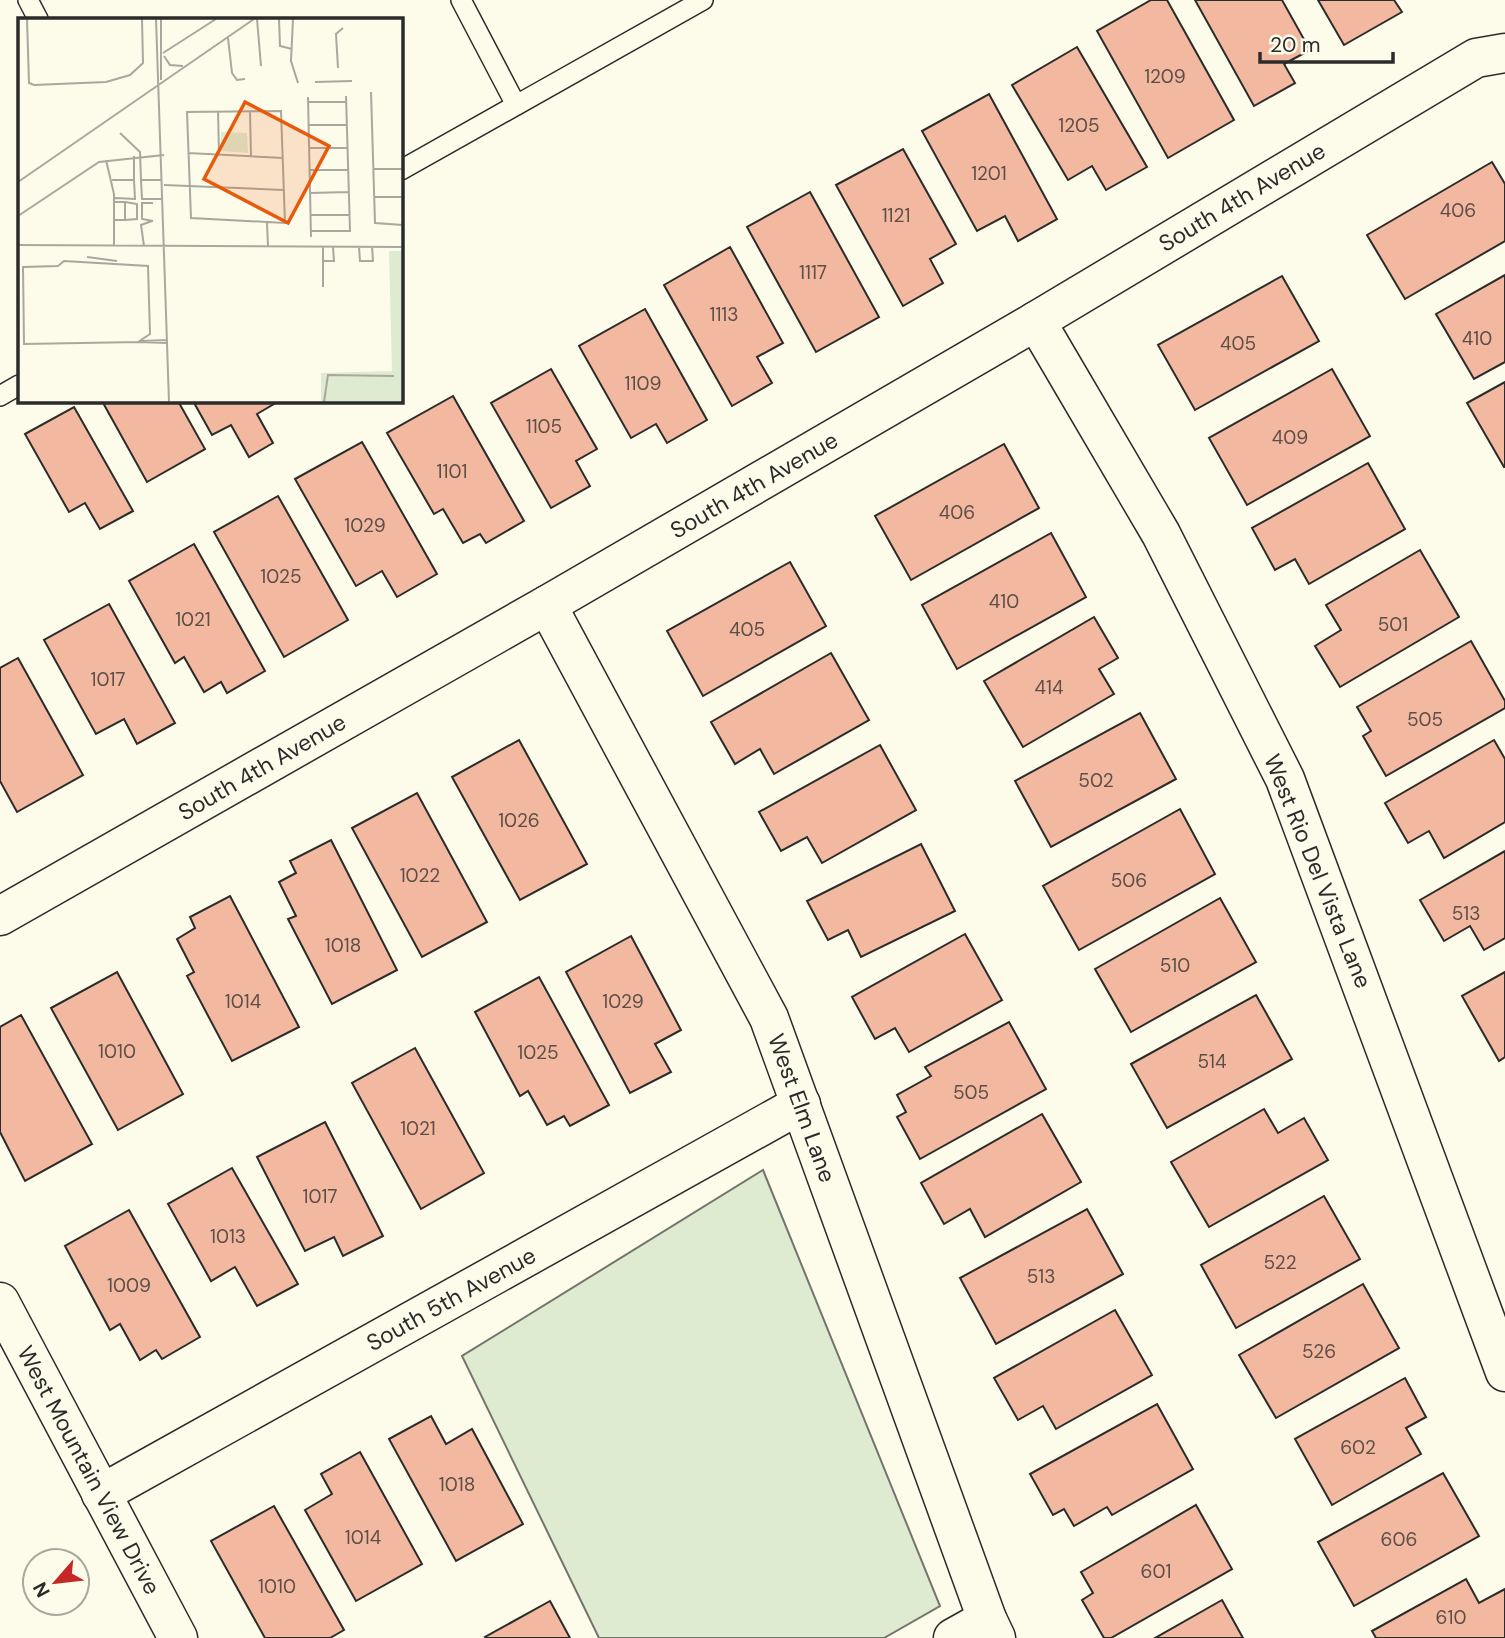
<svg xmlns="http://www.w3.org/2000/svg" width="1505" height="1638" viewBox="0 0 1505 1638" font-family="'DM Sans',sans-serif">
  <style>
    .green { fill: #deebd1; stroke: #74746e; stroke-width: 2 }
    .building { fill: #f2b8a0; stroke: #2b2b2b; stroke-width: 2 }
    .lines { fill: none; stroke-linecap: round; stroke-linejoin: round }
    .service-casing { stroke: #2b2b2b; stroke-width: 22 }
    .minor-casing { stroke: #2b2b2b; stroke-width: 41 }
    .service { stroke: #fdfbea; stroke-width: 19 }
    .minor { stroke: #fdfbea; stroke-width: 38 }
    .labels { text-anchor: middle; stroke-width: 5; stroke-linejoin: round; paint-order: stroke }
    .number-label { font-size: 19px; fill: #5d4e48 }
    .street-label { font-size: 23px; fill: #2b2b2b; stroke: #fdfbea }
    .inset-road { fill: none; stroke: #a9a89e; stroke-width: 2 }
    .view { fill: #e8590c; fill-opacity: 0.15; stroke: #e8590c; stroke-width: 3.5 }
    .inset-edge { fill: none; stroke: #2b2b2b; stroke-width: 3.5 }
  </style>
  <rect width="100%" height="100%" fill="#fdfbea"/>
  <path class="green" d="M 763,1170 L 940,1606 L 884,1638 L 599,1638 L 462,1356 Z"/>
  <g class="building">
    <path d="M 1151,0 L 1167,0 L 1234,120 L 1168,158 L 1097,31 Z"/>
    <path d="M 1195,0 L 1282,0 L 1310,50 L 1284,64 L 1295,83 L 1254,106 Z"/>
    <path d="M 1318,0 L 1394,0 L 1402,12 L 1344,45 Z"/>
    <path d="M 1077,47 L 1147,167 L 1106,190 L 1092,166 L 1068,180 L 1012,85 Z"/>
    <path d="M 989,94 L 1057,219 L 1018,241 L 1005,216 L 977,231 L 922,131 Z"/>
    <path d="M 903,149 L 956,244 L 930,259 L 943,283 L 903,306 L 836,185 Z"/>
    <path d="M 1492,162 L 1505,184 L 1505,241 L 1405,299 L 1367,235 Z"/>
    <path d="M 810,192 L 879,317 L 816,352 L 747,227 Z"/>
    <path d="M 730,247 L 783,343 L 757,357 L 772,383 L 732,406 L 664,285 Z"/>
    <path d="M 1505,275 L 1505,362 L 1474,379 L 1436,314 Z"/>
    <path d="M 1282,276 L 1319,341 L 1195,410 L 1158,345 Z"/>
    <path d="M 645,309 L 707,420 L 667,443 L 656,424 L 631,438 L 579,346 Z"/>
    <path d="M 551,369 L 597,449 L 576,461 L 590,486 L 551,508 L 491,403 Z"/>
    <path d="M 1332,369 L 1370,436 L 1247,505 L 1209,438 Z"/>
    <path d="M 1505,382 L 1505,467 L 1504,467 L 1467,403 Z"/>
    <path d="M 453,396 L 524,521 L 486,543 L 480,534 L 463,543 L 443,509 L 434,514 L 387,433 Z"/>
    <path d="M 102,401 L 178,401 L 205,449 L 147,482 Z"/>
    <path d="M 193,401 L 272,401 L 274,404 L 257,414 L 273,443 L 249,457 L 231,425 L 212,435 Z"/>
    <path d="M 74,407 L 133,511 L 100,529 L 85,503 L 69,512 L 25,434 Z"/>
    <path d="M 362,442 L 437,574 L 397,597 L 382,571 L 356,586 L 295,479 Z"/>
    <path d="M 1004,444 L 1039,508 L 911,580 L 875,516 Z"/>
    <path d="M 1368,463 L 1405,529 L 1309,584 L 1295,559 L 1275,570 L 1252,528 Z"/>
    <path d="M 278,496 L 348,620 L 284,657 L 214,532 Z"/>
    <path d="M 1051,533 L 1086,597 L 957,669 L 922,605 Z"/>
    <path d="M 194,544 L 265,671 L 227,693 L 221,682 L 204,692 L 184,657 L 175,663 L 129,581 Z"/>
    <path d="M 1420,550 L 1459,617 L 1340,687 L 1315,646 L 1341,630 L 1326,605 Z"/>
    <path d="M 790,562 L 826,626 L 703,696 L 667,631 Z"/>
    <path d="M 109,604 L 175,723 L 137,744 L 124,719 L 96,734 L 44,640 Z"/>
    <path d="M 1094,617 L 1118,658 L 1099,669 L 1114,694 L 1023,747 L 984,681 Z"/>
    <path d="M 1471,641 L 1505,701 L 1505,708 L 1386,776 L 1363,736 L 1371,731 L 1357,707 Z"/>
    <path d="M 831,653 L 869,720 L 774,774 L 760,749 L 735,764 L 711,722 Z"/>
    <path d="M 18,658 L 83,775 L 17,812 L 0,781 L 0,668 Z"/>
    <path d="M 1140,713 L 1176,779 L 1051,847 L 1015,781 Z"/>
    <path d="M 519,740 L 587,864 L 520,900 L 452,777 Z"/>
    <path d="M 1494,740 L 1505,759 L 1505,822 L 1444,858 L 1429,831 L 1408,843 L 1385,803 Z"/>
    <path d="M 880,745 L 916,810 L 822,863 L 807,837 L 781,851 L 759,812 Z"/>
    <path d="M 417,793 L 487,922 L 422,957 L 352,828 Z"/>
    <path d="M 1180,809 L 1215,874 L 1079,950 L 1043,886 Z"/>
    <path d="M 331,840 L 397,970 L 332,1004 L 288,919 L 296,916 L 279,882 L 296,873 L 290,861 Z"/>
    <path d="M 921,844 L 955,911 L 861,957 L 848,930 L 828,940 L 807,901 Z"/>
    <path d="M 1505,851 L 1505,938 L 1484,950 L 1470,926 L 1444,941 L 1420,900 Z"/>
    <path d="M 230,896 L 299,1027 L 232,1061 L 187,976 L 194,972 L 177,939 L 195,928 L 190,917 Z"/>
    <path d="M 1220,898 L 1256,962 L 1131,1032 L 1095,969 Z"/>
    <path d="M 965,934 L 1002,1000 L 909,1052 L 895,1028 L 875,1039 L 852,997 Z"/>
    <path d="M 631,936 L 681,1030 L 655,1044 L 671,1072 L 630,1093 L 566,972 Z"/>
    <path d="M 117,972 L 183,1094 L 118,1130 L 51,1008 Z"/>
    <path d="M 1505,972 L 1505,1057 L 1499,1061 L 1462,996 Z"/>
    <path d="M 539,977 L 609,1105 L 570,1126 L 564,1116 L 547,1125 L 528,1091 L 520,1096 L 475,1012 Z"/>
    <path d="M 1256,995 L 1292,1059 L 1167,1128 L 1131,1064 Z"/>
    <path d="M 21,1015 L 92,1144 L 25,1181 L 0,1132 L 0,1027 Z"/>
    <path d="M 1009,1022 L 1046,1089 L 920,1159 L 897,1117 L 906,1112 L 897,1095 L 931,1076 L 925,1067 Z"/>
    <path d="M 415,1048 L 484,1173 L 421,1209 L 352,1083 Z"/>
    <path d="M 1264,1109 L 1278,1133 L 1304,1118 L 1328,1160 L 1209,1227 L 1171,1162 Z"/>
    <path d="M 1042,1114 L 1081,1182 L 985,1237 L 970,1209 L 944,1224 L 921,1183 Z"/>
    <path d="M 325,1122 L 383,1236 L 343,1256 L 334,1237 L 305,1251 L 257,1157 Z"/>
    <path d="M 232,1168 L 298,1284 L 257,1306 L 235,1267 L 211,1281 L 168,1204 Z"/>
    <path d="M 1324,1196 L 1360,1259 L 1236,1328 L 1201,1265 Z"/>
    <path d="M 1087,1209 L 1123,1274 L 996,1344 L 960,1278 Z"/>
    <path d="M 129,1210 L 200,1337 L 162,1359 L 156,1350 L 140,1360 L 120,1324 L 110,1330 L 65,1246 Z"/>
    <path d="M 1363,1284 L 1399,1348 L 1276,1418 L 1239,1355 Z"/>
    <path d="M 1115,1310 L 1152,1375 L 1056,1429 L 1043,1406 L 1018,1420 L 994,1378 Z"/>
    <path d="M 1405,1378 L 1426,1417 L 1406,1428 L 1421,1454 L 1332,1505 L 1295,1439 Z"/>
    <path d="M 1157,1404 L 1193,1469 L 1112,1515 L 1107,1507 L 1074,1526 L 1064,1509 L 1053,1515 L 1030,1474 Z"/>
    <path d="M 431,1416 L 446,1444 L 472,1429 L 523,1524 L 456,1561 L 389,1439 Z"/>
    <path d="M 360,1452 L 422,1564 L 356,1601 L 305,1510 L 332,1494 L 321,1474 Z"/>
    <path d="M 1443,1473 L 1479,1536 L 1354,1606 L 1318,1542 Z"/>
    <path d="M 1196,1505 L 1232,1569 L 1111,1638 L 1104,1638 L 1082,1600 L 1093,1593 L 1081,1572 Z"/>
    <path d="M 274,1506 L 344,1630 L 330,1638 L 265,1638 L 211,1541 Z"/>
    <path d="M 1466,1579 L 1479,1603 L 1505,1589 L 1505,1638 L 1376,1638 L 1372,1631 Z"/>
    <path d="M 1222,1600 L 1243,1638 L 1155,1638 Z"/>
    <path d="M 550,1601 L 570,1638 L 486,1638 L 485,1637 Z"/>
  </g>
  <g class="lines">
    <defs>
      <g id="service">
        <path d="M 28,0 L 38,19"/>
        <path d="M 461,0 L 516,105"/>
        <path d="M 401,170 L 703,0"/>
        <path d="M 0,396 L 19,385"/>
      </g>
      <g id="minor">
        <path d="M 1036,321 L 1161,534 L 1285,779 L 1505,1372"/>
        <path d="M 547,605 L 769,1018 L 987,1619 L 996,1638"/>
        <path d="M 0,916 L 547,605 L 1036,321 L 1476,58 L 1505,53"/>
        <path d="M 0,1302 L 178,1638"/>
        <path d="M 101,1494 L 801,1104"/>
        <path d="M 953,1638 L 987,1619"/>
      </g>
    </defs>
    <use href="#service" class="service-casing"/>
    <use href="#minor" class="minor-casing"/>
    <use href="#service" class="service"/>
    <use href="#minor" class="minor"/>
  </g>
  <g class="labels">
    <g class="number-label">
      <text x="1165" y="83">1209</text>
      <text x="1079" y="132">1205</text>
      <text x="989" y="180">1201</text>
      <text x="1458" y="217">406</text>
      <text x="896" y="222">1121</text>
      <text x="813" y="279">1117</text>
      <text x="724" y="321">1113</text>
      <text x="1477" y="345">410</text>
      <text x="1238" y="350">405</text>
      <text x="643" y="390">1109</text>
      <text x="544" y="433">1105</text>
      <text x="1290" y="444">409</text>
      <text x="452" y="478">1101</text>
      <text x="957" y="519">406</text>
      <text x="365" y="532">1029</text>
      <text x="281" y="583">1025</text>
      <text x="1004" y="608">410</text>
      <text x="193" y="626">1021</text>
      <text x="1393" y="631">501</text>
      <text x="747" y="636">405</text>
      <text x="108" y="686">1017</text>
      <text x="1049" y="694">414</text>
      <text x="1425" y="726">505</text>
      <text x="1096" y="787">502</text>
      <text x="519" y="827">1026</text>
      <text x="420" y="882">1022</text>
      <text x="1129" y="887">506</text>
      <text x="1466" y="920">513</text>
      <text x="343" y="952">1018</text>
      <text x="1175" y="972">510</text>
      <text x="243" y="1008">1014</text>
      <text x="623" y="1008">1029</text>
      <text x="117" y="1058">1010</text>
      <text x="538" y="1059">1025</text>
      <text x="1212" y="1068">514</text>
      <text x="971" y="1099">505</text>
      <text x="418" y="1135">1021</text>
      <text x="320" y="1203">1017</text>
      <text x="228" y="1243">1013</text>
      <text x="1280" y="1269">522</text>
      <text x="1041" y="1283">513</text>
      <text x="129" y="1292">1009</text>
      <text x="1319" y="1358">526</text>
      <text x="1358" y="1454">602</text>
      <text x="457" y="1491">1018</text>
      <text x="363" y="1544">1014</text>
      <text x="1399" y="1546">606</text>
      <text x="1156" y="1578">601</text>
      <text x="277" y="1593">1010</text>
      <text x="1451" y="1624">610</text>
    </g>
    <g class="street-label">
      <text transform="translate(1242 197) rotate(-31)" y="8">South 4th Avenue</text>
      <text transform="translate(754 485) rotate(-30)" y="8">South 4th Avenue</text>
      <text transform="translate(262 767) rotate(-30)" y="8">South 4th Avenue</text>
      <text transform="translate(1318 871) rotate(68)" y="8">West Rio Del Vista Lane</text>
      <text transform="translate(802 1108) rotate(70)" y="8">West Elm Lane</text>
      <text transform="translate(451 1299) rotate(-29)" y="8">South 5th Avenue</text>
      <text transform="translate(89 1470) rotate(62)" y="8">West Mountain View Drive</text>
    </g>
  </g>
  <g transform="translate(18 18)">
    <rect width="385" height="385" fill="#fdfbea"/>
    <path d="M 203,114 L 229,115 L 230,135 L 203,133 ZM 371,233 L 385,233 L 385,384 L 303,384 L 303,355 L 374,353 Z" fill="#deebd1"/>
    <path class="inset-road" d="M 9,1 L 11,65 L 16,67 L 88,64 L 112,57 L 125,45 L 124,1M 138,1 L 151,384M 239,1 L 243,48M 261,1 L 262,28 L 274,31M 275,1 L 273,43 L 280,65M 210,20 L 214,55 L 219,62 L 227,61M 145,35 L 198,1M 146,38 L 152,47 L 165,48M 320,50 L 318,16 L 325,10M 143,62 L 143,1M 297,64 L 334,63M 353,74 L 357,205 L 385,207M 290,79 L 293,219M 290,84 L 328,84M 200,93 L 201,135M 232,93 L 233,139M 263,93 L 267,205 L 173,200 L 169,94 ZM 290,107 L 329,107M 102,115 L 122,134 L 123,162 L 144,162M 291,130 L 330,130M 170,135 L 265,140M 88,142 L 96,176 L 96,228M 355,151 L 385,151M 291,152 L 331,152M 94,162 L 116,162 L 116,138M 123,162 L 124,181 L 145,181M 0,164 L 236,1M 146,167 L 266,172M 292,175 L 331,174M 356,179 L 385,179M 97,180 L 117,181 L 116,162M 135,185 L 124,185 L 124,201 L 135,203M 293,197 L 332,197M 0,198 L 81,144 L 146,137M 96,202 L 107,202 L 107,184 L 96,184M 107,202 L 119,201 L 119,186 L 107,184M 249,205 L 250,228M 293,213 L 332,213 L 328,78M 0,227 L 385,229M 126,228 L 123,207 L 134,203M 305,229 L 305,269M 341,229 L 342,243 L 355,243 L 354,228M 69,239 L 99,243M 46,243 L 130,248 L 132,316 L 120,324 L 6,326 L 5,249 L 40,248 ZM 305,243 L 316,243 L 315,229M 124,323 L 149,322M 120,324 L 149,325M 306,384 L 310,357 L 376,358"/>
    <path class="view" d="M 227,84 L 311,128 L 270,205 L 186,161 Z"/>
    <rect width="385" height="385" class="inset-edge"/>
  </g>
  <g transform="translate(56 1582) rotate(242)"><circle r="33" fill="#fdfbea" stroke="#a9a89e" stroke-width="2"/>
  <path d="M0-5L12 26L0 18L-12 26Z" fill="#c62828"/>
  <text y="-10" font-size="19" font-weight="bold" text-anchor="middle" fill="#2b2b2b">N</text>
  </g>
  <path d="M1260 52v10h133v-10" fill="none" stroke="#2b2b2b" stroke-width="3.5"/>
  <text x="1270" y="52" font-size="21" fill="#2b2b2b" stroke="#fdfbea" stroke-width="5" paint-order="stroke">20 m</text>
</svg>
